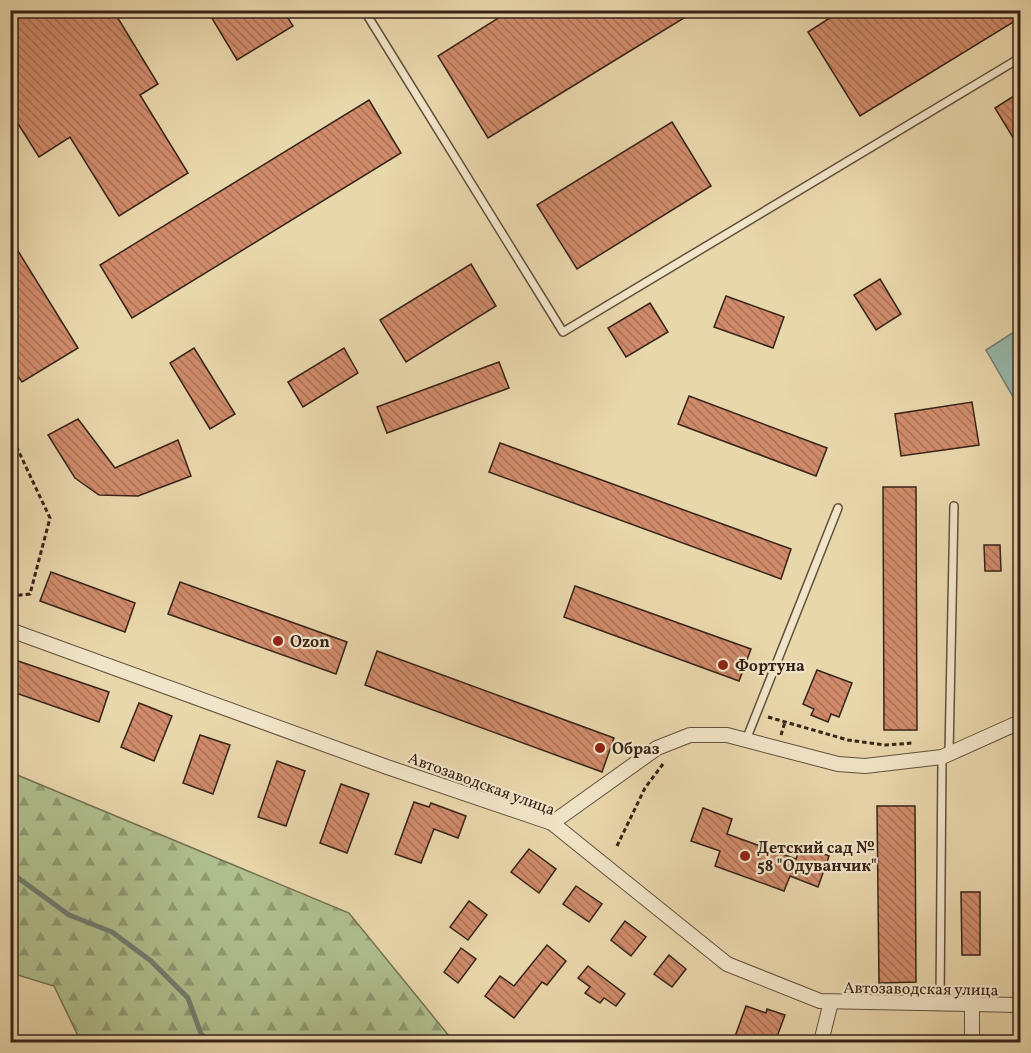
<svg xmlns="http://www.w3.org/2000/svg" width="1031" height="1053" viewBox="0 0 1031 1053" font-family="Vollkorn,serif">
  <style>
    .forest { fill: url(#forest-firs); stroke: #747152; stroke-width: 1.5 }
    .water { fill: #97b9ad; stroke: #717d71; stroke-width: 1.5 }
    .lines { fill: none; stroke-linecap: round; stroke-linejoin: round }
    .stream { stroke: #717d71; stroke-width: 5 }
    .building { fill: url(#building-back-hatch); stroke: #372317; stroke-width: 1.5 }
    .lane-casing { stroke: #64503c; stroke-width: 10 }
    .street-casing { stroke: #64503c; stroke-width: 16 }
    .path { stroke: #372317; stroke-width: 3; stroke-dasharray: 4.5 3; stroke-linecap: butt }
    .lane { stroke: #f1e5c9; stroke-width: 7 }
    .street { stroke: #f1e5c9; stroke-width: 14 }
    .poi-dot { fill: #8f2418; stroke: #f1e5c9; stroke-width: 2 }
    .labels { text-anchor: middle; stroke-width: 4.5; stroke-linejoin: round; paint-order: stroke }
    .poi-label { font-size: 16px; font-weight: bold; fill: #372317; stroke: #f1e5c9; text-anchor: start }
    .street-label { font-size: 16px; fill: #372317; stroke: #f1e5c9 }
  </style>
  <defs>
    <pattern id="forest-firs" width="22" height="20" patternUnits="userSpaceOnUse" patternTransform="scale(1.5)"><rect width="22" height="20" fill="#b0bf8e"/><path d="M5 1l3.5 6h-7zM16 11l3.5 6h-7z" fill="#909b73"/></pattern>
    <pattern id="building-back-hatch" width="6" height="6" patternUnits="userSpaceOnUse" patternTransform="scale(1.5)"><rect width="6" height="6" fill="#d08b6b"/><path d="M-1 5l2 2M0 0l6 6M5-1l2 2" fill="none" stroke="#aa7157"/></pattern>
  </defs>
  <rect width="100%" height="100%" fill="#e9d7ac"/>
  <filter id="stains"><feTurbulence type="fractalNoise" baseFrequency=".00333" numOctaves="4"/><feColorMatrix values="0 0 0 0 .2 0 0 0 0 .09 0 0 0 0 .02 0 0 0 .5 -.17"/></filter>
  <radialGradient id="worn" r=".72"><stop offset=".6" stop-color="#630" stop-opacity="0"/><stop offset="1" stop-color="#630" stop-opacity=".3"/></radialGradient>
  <path class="forest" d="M 10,772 L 349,913 L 454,1042 L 377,1042 L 368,1038 L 337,1042 L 81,1042 L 54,986 L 11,973 Z"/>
  <path class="water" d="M 1020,328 L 1020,409 L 986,350 Z"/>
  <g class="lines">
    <path class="stream" d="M 10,872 L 69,915 L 112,932 L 151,961 L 188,998 L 201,1034 L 211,1042"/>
  </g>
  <g class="building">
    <path d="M 10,10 L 113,10 L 158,84 L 140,95 L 188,173 L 119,216 L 70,137 L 39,157 L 10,111 Z"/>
    <path d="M 207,10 L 283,10 L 293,26 L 237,60 Z"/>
    <path d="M 511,10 L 697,10 L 488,138 L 438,56 Z"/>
    <path d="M 842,10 L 1020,10 L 1020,18 L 860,116 L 808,32 Z"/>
    <path d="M 1020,92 L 1020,149 L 995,108 Z"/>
    <path d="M 369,100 L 401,153 L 132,318 L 100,265 Z"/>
    <path d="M 672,122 L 711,186 L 577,269 L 537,205 Z"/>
    <path d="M 10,238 L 78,348 L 22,382 L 10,365 Z"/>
    <path d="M 471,264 L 496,306 L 406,362 L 380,320 Z"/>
    <path d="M 880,279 L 901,314 L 876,330 L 854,295 Z"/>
    <path d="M 726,296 L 784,317 L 773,348 L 714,327 Z"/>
    <path d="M 650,303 L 668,332 L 626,357 L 608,328 Z"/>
    <path d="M 194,348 L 235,414 L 210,429 L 170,363 Z"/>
    <path d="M 344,348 L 358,373 L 303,407 L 288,382 Z"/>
    <path d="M 499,362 L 509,388 L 387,433 L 377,407 Z"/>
    <path d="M 689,396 L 827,448 L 816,476 L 678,424 Z"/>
    <path d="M 972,402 L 979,445 L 901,456 L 895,414 Z"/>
    <path d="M 78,419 L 115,468 L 178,440 L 191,476 L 138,496 L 99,495 L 75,478 L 48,435 Z"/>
    <path d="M 500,443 L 791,549 L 781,579 L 489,472 Z"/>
    <path d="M 883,487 L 916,487 L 917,730 L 884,730 Z"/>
    <path d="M 984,545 L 1000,545 L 1001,571 L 985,571 Z"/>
    <path d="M 51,572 L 135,603 L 125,632 L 40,601 Z"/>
    <path d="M 180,582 L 347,642 L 336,674 L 168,614 Z"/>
    <path d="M 575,586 L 751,649 L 739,681 L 564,617 Z"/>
    <path d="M 377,651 L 614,738 L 602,772 L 365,685 Z"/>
    <path d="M 18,661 L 109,692 L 99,722 L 10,691 L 10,683 Z"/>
    <path d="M 817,670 L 852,683 L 839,717 L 831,714 L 828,722 L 811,715 L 814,709 L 803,704 Z"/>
    <path d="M 139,703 L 172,716 L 154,761 L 121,747 Z"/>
    <path d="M 200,735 L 230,745 L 213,794 L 183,783 Z"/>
    <path d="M 277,761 L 305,771 L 286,826 L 258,817 Z"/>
    <path d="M 341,784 L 369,794 L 347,853 L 320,843 Z"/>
    <path d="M 414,802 L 429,807 L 431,803 L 466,816 L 458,838 L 434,829 L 421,863 L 395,854 Z"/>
    <path d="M 877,806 L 915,806 L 916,982 L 879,983 Z"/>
    <path d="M 703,808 L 732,819 L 727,834 L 796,859 L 801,845 L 829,856 L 818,887 L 790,876 L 784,891 L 715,866 L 720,851 L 691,841 Z"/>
    <path d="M 529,849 L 556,869 L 539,893 L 511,872 Z"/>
    <path d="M 576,886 L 602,904 L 589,922 L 563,904 Z"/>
    <path d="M 961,892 L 980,892 L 980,955 L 962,955 Z"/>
    <path d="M 469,901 L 487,915 L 468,940 L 450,927 Z"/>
    <path d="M 625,921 L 646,937 L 631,956 L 611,940 Z"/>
    <path d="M 547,945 L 566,961 L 547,985 L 542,982 L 514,1018 L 485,996 L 500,976 L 514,986 Z"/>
    <path d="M 461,948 L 476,959 L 458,983 L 444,972 Z"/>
    <path d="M 669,955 L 686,969 L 672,987 L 654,974 Z"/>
    <path d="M 588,966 L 625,994 L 616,1006 L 604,998 L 600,1003 L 585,993 L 590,987 L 578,978 Z"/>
    <path d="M 746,1006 L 766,1013 L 767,1009 L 785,1015 L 775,1042 L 733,1042 Z"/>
  </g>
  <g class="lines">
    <defs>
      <g id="lane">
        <path d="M 364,10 L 563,332 L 1020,58"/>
        <path d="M 746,740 L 838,508"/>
        <path d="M 949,754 L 954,506"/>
        <path d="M 940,1004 L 942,757"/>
      </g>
      <g id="street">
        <path d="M 10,630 L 387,767 L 552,823 L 727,964 L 820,1001 L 1020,1005"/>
        <path d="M 552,823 L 657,748 L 690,735 L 727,735 L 838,764 L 865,766 L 942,757 L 1020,722"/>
        <path d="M 821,1042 L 831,1002"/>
        <path d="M 972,1042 L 972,1006"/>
      </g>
    </defs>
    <use href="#lane" class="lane-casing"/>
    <use href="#street" class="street-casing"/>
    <g class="path">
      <path d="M 10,433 L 50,518 L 30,594 L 10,596"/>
      <path d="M 768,717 L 848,740 L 885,745 L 913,743"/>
      <path d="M 781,735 L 785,722"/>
      <path d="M 617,846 L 645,788 L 663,764"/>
    </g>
    <use href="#lane" class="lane"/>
    <use href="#street" class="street"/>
  </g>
  <g class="poi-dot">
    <circle cx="278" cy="641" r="6"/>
    <circle cx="723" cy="665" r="6"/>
    <circle cx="600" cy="748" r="6"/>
    <circle cx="745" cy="856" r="6"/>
  </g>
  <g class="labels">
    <g class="poi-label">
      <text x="290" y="647">Ozon</text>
      <text x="735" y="671">Фортуна</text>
      <text x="612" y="754">Образ</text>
      <text x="757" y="853">Детский сад №<tspan x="757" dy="18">58 "Одуванчик"</tspan></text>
    </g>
    <g class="street-label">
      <text transform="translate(482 783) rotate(20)" y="6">Автозаводская улица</text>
      <text transform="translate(921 988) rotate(1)" y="6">Автозаводская улица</text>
    </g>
  </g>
  <rect width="1031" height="1053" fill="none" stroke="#e9d7ac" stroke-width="36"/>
  <rect x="12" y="12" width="1007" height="1029" fill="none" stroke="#372317" stroke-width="3"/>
  <rect x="18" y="18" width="995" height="1017" fill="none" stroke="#372317" stroke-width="1.5"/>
  <rect width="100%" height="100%" filter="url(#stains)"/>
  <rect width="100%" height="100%" fill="url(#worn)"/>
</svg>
